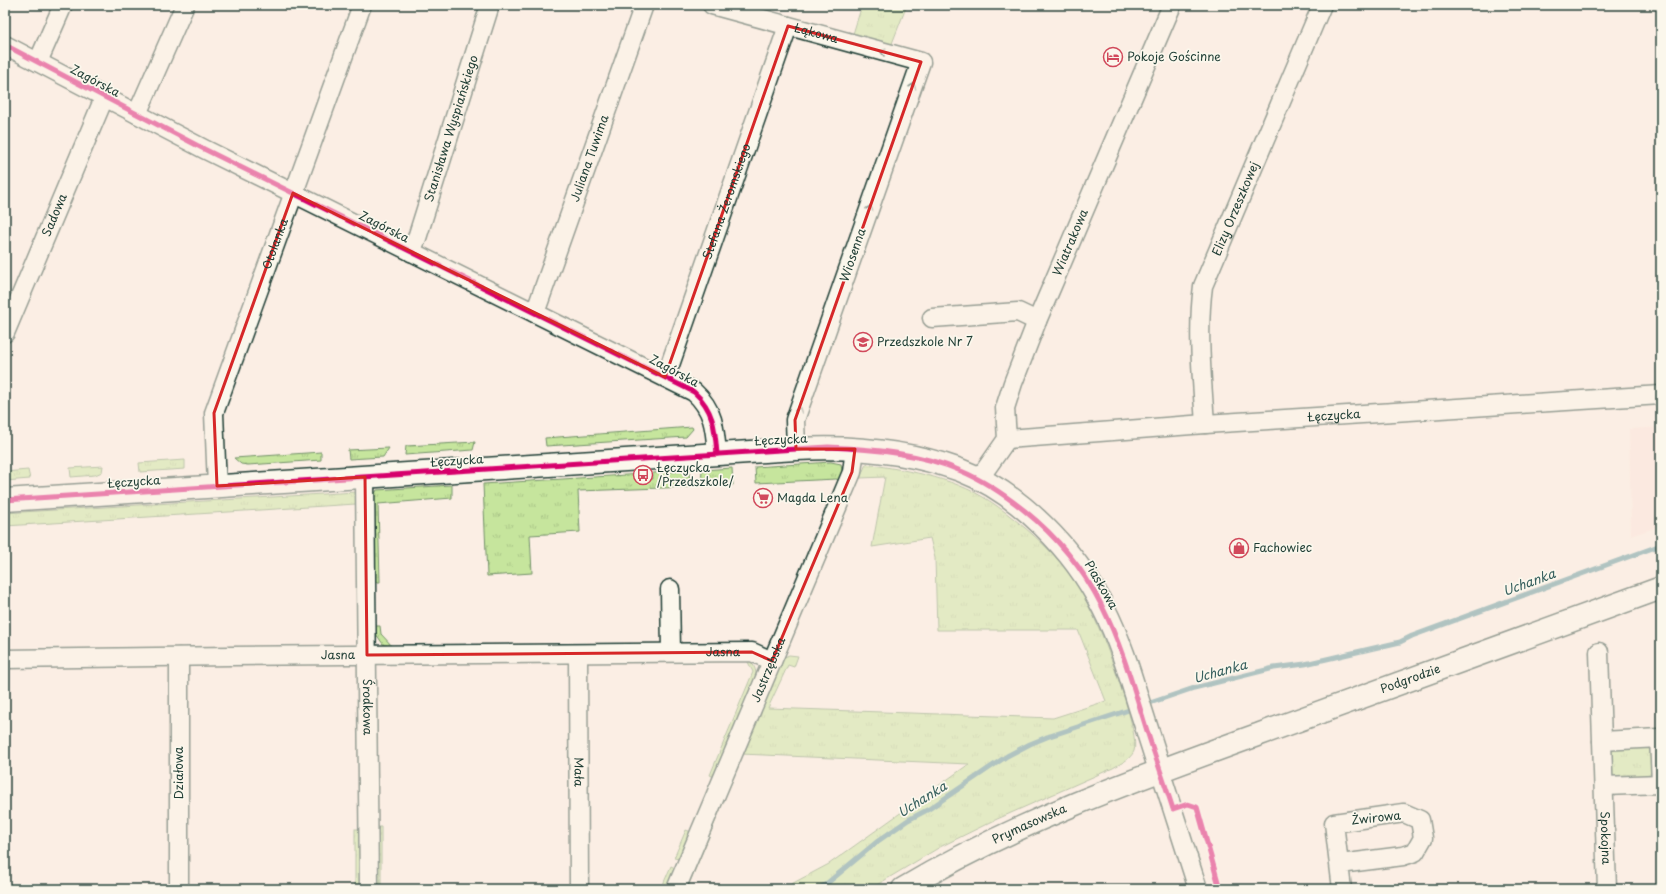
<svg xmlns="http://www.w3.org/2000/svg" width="1666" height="894" viewBox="0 0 1666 894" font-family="'Playpen Sans',sans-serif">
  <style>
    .built { fill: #fbe3db }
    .grass { fill: url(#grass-tufts); stroke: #729168 }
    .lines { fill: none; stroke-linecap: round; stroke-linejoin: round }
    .stream { stroke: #568f97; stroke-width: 5 }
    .minor-casing { stroke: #1f3d34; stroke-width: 21 }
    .secondary-casing { stroke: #1f3d34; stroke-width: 25 }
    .primary-casing { stroke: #1f3d34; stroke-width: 25 }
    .minor { stroke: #fbf7ec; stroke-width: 18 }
    .secondary { stroke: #fbf7ec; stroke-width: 22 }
    .primary { stroke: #fbf7ec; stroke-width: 22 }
    .cycleway-casing { stroke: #fbf7ec; stroke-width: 8 }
    .cycleway { stroke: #d6006c; stroke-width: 5 }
    .oneway { stroke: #8d9a90 }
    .marked { fill: none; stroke: #d62828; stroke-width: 3; stroke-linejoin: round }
    .labels { text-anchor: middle; stroke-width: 3.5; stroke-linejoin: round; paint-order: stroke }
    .street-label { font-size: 12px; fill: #1f3d34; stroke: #fbf7ec }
    .poi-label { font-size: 12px; fill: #1f3d34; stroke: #fbf7ec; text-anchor: start }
    .water-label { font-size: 13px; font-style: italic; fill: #365f5d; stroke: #fbf7ec }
  </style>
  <defs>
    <pattern id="grass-tufts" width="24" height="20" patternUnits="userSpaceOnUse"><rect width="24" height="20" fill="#c6e59d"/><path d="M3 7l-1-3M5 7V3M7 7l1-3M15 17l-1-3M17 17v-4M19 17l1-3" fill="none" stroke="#aac588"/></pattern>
  </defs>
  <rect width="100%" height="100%" fill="#fbeee4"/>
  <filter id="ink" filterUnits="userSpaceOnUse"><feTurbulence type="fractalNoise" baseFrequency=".025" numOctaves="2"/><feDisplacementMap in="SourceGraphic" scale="8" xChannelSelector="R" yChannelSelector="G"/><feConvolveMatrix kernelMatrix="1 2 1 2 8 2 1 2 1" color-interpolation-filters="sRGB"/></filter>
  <g filter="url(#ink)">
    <path class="built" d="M 1661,427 L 1661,526 L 1631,536 L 1629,429 Z"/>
    <g class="grass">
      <path d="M 862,5 L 907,5 L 891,46 L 853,34 Z"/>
      <path d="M 692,427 L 693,429 L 686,437 L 546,446 L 545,438 Z"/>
      <path d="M 475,442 L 473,450 L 405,455 L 406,446 Z"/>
      <path d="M 389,448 L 383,457 L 349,459 L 348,450 Z"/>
      <path d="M 321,452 L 321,460 L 248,465 L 241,464 L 234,458 Z"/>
      <path d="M 185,460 L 185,469 L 140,472 L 139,463 Z"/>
      <path d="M 831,462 L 841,464 L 842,471 L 840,480 L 836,479 L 756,483 L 755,467 Z"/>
      <path d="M 866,464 C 912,471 958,478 997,506 C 1023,525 1050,548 1070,574 C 1083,592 1093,615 1102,635 C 1110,655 1140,735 1134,751 C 1130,760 1121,763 1113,768 L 995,820 L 940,847 L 870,889 L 782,889 L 829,864 L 969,764 L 741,754 L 782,658 L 789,655 L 798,656 L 794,667 L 788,665 L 768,708 L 1053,718 L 1106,701 L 1078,630 L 937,630 L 935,558 L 930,538 L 872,547 L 885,477 L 860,478 Z"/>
      <path d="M 103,466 L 102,472 L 95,475 L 71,477 L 70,468 Z"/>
      <path d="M 732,468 L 733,485 L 701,486 L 702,470 Z"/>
      <path d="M 28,470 L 30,479 L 5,481 L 5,472 Z"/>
      <path d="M 689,471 L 690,487 L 578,491 L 580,532 L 530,535 L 532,573 L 487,576 L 483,484 L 642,474 L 643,479 L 653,479 L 653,473 Z"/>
      <path d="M 452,485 L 452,498 L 378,504 L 380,582 L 374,582 L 372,499 L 377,490 Z"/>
      <path d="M 356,492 L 356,504 L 5,526 L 5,513 Z"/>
      <path d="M 375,626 L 380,626 L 381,634 L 393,647 L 383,644 L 376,634 Z"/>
      <path d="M 746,658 C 754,663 757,670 756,680 L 714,777 L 710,775 L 753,672 Z"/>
      <path d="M 1645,743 L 1654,748 L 1656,776 L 1609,780 L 1611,744 Z"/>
      <path d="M 718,807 L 721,808 L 687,889 L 683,889 Z"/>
      <rect x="376" y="827" width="5" height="62"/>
      <rect x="355" y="829" width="6" height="60"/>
      <path d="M 686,830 L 691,832 L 679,859 L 674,858 Z"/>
      <path d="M 671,866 L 675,868 L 667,889 L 661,889 Z"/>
    </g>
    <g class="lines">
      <g class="stream">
        <path d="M 1144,705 L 1194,688 L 1274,668 L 1305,664 L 1400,642 L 1412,636 L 1661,545"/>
        <path d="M 817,889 L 825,885 L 878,841 L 908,820 L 929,809 L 1007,756 L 1030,744 L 1047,737 L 1135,708"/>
      </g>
      <defs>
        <g id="minor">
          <path id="s1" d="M 712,5 L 921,62 L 795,420 L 796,449"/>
          <path d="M 5,45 L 204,149 L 694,392 C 714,410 715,429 717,454"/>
          <path d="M 38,62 L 63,5"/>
          <path d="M 137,114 L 185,5"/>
          <path id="s2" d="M 411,252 L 417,238 L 490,5"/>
          <path id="s3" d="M 535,313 L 644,5"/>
          <path d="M 932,318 L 1018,312 L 1037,321"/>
          <path id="s4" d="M 5,333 L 104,98"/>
          <path id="s5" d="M 665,377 L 671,362 L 788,26"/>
          <path id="s6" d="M 1205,424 C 1202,378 1197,331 1203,286 L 1322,5"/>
          <path id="s7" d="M 1007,439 L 1205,424 L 1661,395"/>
          <path id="s8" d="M 365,477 L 369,889"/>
          <path id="s9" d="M 979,479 L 1007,439 L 1005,408 L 1013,383 L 1037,321 L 1172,5"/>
          <path id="s10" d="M 217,486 L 214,413 L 362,5"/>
          <path d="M 670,589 L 671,652"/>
          <path id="s11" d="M 1599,652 L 1607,889"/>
          <path id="s12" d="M 578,654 L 579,889"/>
          <path d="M 179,657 L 179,889"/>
          <path id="s13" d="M 5,659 L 231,656 L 752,652 L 772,661"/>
          <path d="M 1602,741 L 1659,738 L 1661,783"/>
          <path d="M 1160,770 L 1198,889"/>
          <path d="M 1604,786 L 1661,784"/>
          <path d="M 1340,864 L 1403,856 L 1415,852 L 1423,838 L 1420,820 L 1404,813 L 1334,823 L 1342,889"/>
          <path id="s14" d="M 676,889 L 852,472 L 855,449"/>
        </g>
        <path id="secondary" d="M 5,500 L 796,449 C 851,446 908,451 960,470 C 1020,493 1075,551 1103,607 C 1119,638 1129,671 1139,704 C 1146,726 1153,748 1160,770"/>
        <g id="primary">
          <path id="s15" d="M 903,889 C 1015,822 1138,778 1260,734 C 1393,685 1527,637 1661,588"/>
        </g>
      </defs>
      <use href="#minor" class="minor-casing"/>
      <use href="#secondary" class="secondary-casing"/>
      <use href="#primary" class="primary-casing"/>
      <use href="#minor" class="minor"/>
      <use href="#secondary" class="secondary"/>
      <use href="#primary" class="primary"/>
      <defs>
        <g id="cycleway">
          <path d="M 5,45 L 204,149 L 694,392 C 714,410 715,429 717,454"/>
          <path d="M 5,500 L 828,447 C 872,449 920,453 961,471 C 985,481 1005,495 1025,511 C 1102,573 1120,644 1148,734 C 1156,759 1165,784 1173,809 L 1188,804 L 1197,807 L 1220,889"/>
        </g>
      </defs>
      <use href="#cycleway" class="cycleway-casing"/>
      <use href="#cycleway" class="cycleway"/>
    </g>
    <defs><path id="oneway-chevron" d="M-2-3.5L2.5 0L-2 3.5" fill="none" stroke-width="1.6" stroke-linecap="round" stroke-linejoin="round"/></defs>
    <g class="oneway">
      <use href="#oneway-chevron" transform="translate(883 52) rotate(-165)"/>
      <use href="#oneway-chevron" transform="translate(913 86) rotate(-71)"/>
      <use href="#oneway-chevron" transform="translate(870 208) rotate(-71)"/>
      <use href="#oneway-chevron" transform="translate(799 410) rotate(-71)"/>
    </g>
  </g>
  <path d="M0 0H1666V894H0ZM 788,26 L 921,62 L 795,420 L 796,449 L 855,449 L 852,472 L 772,661 L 752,652 L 367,655 L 365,477 L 217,486 L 214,413 L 293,193 L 665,377 Z" fill="#fbeee4" fill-opacity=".55" fill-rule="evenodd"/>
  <path class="marked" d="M 788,26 L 921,62 L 795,420 L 796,449 L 855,449 L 852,472 L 772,661 L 752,652 L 367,655 L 365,477 L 217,486 L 214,413 L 293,193 L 665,377 Z"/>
  <defs>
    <symbol id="hotel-ring" viewBox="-11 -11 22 22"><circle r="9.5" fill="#fbf7ec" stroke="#d1495b" stroke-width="1.5"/><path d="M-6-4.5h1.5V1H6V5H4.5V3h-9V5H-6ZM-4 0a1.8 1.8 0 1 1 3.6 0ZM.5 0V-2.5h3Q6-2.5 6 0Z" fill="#d1495b"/></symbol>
    <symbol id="school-ring" viewBox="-11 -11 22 22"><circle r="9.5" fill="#fbf7ec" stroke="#d1495b" stroke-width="1.5"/><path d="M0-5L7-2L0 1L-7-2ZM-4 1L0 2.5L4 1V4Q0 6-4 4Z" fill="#d1495b"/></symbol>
    <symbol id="bus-ring" viewBox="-11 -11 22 22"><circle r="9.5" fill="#fbf7ec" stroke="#d1495b" stroke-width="1.5"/><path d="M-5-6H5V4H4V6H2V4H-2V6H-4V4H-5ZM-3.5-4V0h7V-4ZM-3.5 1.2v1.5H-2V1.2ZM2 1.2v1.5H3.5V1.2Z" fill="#d1495b"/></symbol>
    <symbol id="supermarket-ring" viewBox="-11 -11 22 22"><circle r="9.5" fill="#fbf7ec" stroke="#d1495b" stroke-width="1.5"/><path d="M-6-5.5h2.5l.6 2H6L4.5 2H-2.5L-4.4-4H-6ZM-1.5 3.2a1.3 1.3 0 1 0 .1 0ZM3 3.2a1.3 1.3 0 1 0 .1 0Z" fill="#d1495b"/></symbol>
    <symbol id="shop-ring" viewBox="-11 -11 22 22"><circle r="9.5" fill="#fbf7ec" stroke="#d1495b" stroke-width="1.5"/><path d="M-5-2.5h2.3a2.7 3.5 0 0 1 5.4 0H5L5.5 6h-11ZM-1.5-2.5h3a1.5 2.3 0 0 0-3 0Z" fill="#d1495b"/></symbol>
  </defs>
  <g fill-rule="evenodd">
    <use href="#hotel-ring" x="1102" y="46" width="22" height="22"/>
    <use href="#school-ring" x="852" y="331" width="22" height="22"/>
    <use href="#bus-ring" x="632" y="464" width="22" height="22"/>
    <use href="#supermarket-ring" x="752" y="487" width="22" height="22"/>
    <use href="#shop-ring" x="1228" y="537" width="22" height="22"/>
  </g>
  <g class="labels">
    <g class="street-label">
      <text dy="4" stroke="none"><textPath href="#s1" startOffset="108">Łąkowa</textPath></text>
      <text transform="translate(95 81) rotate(28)" y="4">Zagórska</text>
      <text dy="4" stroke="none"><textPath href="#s2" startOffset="130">Stanisława Wyspiańskiego</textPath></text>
      <text dy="4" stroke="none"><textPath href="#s3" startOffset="164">Juliana Tuwima</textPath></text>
      <text dy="4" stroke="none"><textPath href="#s5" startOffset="186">Stefana Żeromskiego</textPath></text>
      <text dy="4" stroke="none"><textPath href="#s6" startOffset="222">Elizy Orzeszkowej</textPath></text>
      <text dy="4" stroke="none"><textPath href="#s4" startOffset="128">Sadowa</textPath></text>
      <text transform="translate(384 227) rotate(27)" y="4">Zagórska</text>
      <text dy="4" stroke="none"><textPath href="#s9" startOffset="258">Wiatrakowa</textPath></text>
      <text dy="4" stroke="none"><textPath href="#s10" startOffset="253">Otolanka</textPath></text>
      <text transform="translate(853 255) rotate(-71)" y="4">Wiosenna</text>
      <text transform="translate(674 371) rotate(28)" y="4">Zagórska</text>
      <text dy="4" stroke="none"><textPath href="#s7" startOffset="328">Łęczycka</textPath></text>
      <text transform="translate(781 440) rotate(-3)" y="4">Łęczycka</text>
      <text transform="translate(457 461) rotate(-4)" y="4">Łęczycka</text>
      <text transform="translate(134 482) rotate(-4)" y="4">Łęczycka</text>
      <text transform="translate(1101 585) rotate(60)" y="4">Piaskowa</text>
      <text dy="4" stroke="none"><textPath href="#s13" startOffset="718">Jasna</textPath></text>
      <text dy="4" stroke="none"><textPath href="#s13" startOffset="333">Jasna</textPath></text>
      <text dy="4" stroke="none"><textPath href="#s14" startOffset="238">Jastrzębska</textPath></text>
      <text dy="4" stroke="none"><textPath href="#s15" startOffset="550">Podgrodzie</textPath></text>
      <text dy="4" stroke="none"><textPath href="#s8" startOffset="230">Środkowa</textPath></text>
      <text dy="4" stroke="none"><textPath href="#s12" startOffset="118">Mała</textPath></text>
      <text transform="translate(179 773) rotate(-90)" y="4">Działowa</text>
      <text transform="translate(1376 818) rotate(-6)" y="4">Żwirowa</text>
      <text dy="4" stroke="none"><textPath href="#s15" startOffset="142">Prymasowska</textPath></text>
      <text dy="4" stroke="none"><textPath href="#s11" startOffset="186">Spokojna</textPath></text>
    </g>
    <g class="poi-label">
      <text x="1127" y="61">Pokoje Gościnne</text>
      <text x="877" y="346">Przedszkole Nr 7</text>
      <text x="657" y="472">Łęczycka<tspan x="657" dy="14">/Przedszkole/</tspan></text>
      <text x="777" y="502">Magda Lena</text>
      <text x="1253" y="552">Fachowiec</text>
    </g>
    <g class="water-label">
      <text transform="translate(1529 582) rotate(-20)" y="5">Uchanka</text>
      <text transform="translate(1220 671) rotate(-15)" y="5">Uchanka</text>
      <text transform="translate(922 799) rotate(-32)" y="5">Uchanka</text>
    </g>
  </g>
  <rect width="1666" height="894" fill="none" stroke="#fbf7ec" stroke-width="20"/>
  <rect x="10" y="10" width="1646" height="874" fill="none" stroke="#1f3d34" stroke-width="1.5" filter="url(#ink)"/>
</svg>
